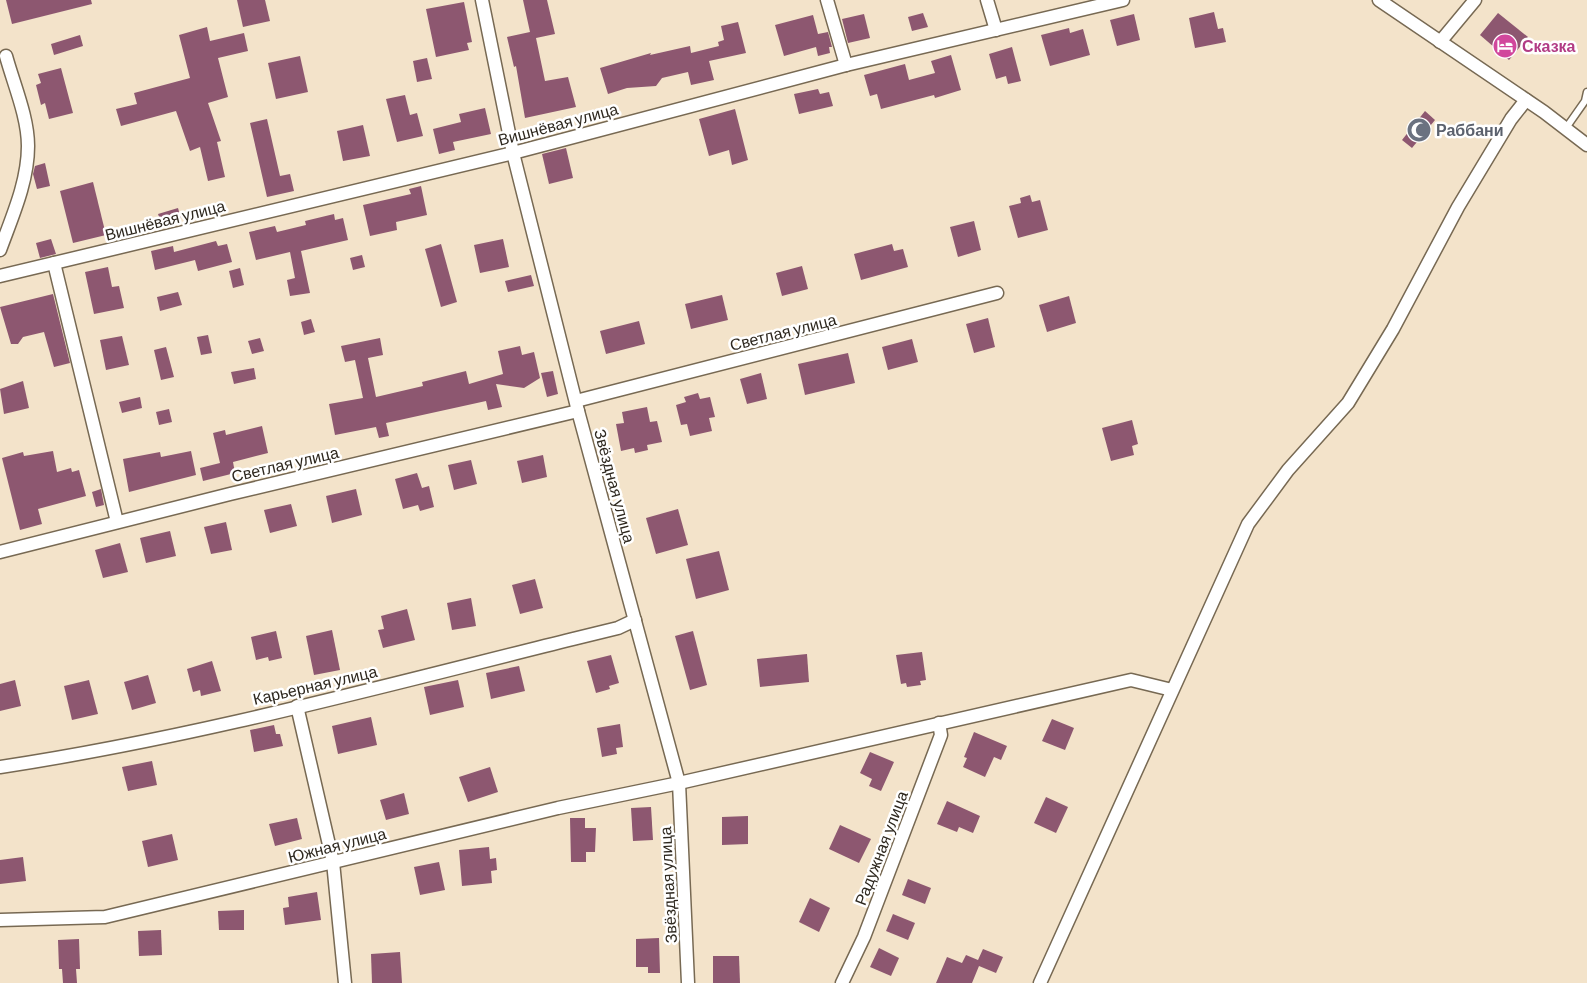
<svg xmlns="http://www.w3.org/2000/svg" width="1587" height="983" viewBox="0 0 1587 983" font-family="Barlow,sans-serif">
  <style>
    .building { fill: #8d5770 }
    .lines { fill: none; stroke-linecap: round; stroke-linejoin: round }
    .lane-casing { stroke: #776953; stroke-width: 9 }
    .street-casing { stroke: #776953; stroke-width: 15 }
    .lane { stroke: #fff; stroke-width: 6 }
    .street { stroke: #fff; stroke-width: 12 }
    .labels { text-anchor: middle; stroke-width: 5; stroke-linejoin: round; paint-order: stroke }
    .hotel-label { font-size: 16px; font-weight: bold; fill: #b23c85; stroke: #fff; text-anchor: start }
    .street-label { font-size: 16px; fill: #2e281f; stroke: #fff }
    .worship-label { font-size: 16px; font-weight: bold; fill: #5b616d; stroke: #fff; text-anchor: start }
  </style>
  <rect width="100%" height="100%" fill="#f3e3ca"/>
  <g class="building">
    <path d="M 6,0 L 91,0 L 92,4 L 12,24 Z"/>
    <path d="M 237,0 L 265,0 L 270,21 L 243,27 Z"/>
    <path d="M 523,0 L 547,0 L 555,34 L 536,38 L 545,81 L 568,77 L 576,107 L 525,118 L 516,66 L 514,67 L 507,37 L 530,32 Z"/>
    <path d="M 464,2 L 472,42 L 467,43 L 469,50 L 436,57 L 426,9 Z"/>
    <path d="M 1214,12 L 1218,29 L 1223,28 L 1226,42 L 1195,48 L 1189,18 Z"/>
    <path d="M 923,13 L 928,27 L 912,31 L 908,17 Z"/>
    <path d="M 1498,13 L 1528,37 L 1509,60 L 1480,35 Z"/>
    <path d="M 864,14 L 870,38 L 848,43 L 842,19 Z"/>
    <path d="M 1134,14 L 1140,40 L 1117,46 L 1110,20 Z"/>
    <path d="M 813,15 L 818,34 L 828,32 L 832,47 L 829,47 L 830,53 L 818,56 L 816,47 L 784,56 L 775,25 Z"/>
    <path d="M 738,22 L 746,53 L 709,61 L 714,80 L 691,85 L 688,72 L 662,78 L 656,86 L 627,88 L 608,94 L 600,68 L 651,53 L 650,55 L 690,46 L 691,53 L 719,46 L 718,42 L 724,40 L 721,26 Z"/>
    <path d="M 207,27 L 210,41 L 244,33 L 248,51 L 218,58 L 228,97 L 208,103 L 221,141 L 217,142 L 225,177 L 208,181 L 200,147 L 190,151 L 176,111 L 121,126 L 116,109 L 137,104 L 134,93 L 190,78 L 179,35 Z"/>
    <path d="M 1069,28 L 1070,33 L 1083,29 L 1090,55 L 1050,66 L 1041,35 Z"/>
    <path d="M 80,35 L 83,46 L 54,55 L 51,44 Z"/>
    <path d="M 1012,47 L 1021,81 L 1008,84 L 1006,76 L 996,79 L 989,54 Z"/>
    <path d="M 951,55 L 961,90 L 935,98 L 934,95 L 881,109 L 877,94 L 870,96 L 864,75 L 905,64 L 909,80 L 935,73 L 931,61 Z"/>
    <path d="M 300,56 L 308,92 L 276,99 L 268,63 Z"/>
    <path d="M 427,58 L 432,79 L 417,82 L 413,61 Z"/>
    <path d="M 61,68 L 73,113 L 49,119 L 45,103 L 41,105 L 36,85 L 41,83 L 38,74 Z"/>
    <path d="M 818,89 L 820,94 L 829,92 L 833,106 L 799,114 L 794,94 Z"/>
    <path d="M 405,95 L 410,115 L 417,113 L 423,136 L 397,142 L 386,99 Z"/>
    <path d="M 485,108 L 491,134 L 453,142 L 455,150 L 439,154 L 433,129 L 461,122 L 459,114 Z"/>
    <path d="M 735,109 L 748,160 L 732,165 L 729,150 L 709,156 L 699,119 Z"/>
    <path d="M 1425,111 L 1435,120 L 1412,148 L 1402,140 Z"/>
    <path d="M 267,119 L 280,176 L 290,174 L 294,191 L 267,197 L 250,123 Z"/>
    <path d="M 363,125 L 370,156 L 343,161 L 337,131 Z"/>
    <path d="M 566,148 L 573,178 L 549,184 L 542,154 Z"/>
    <path d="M 45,163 L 50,186 L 37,189 L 33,174 L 35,166 Z"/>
    <path d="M 93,182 L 106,235 L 73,243 L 60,191 Z"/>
    <path d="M 421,186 L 427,215 L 396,222 L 397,230 L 370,236 L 363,205 L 411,194 L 409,189 Z"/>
    <path d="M 1030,195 L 1032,202 L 1040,200 L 1048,230 L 1018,238 L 1009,206 L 1021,203 L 1020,198 Z"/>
    <path d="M 178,208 L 181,219 L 162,225 L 158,214 Z"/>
    <path d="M 334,214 L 335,220 L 343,218 L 348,240 L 301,251 L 310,293 L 290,296 L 287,280 L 295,278 L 290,252 L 256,260 L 249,232 L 275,226 L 277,232 L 306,225 L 305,221 Z"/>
    <path d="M 974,221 L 981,250 L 958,257 L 950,227 Z"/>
    <path d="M 51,239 L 56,254 L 40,258 L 36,243 Z"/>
    <path d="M 503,239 L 509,267 L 480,273 L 474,245 Z"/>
    <path d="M 216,241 L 218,246 L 227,244 L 232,262 L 198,271 L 195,260 L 155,270 L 151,251 L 173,246 L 174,252 Z"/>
    <path d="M 441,244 L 457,302 L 441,307 L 425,249 Z"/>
    <path d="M 892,244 L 894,251 L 903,249 L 908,267 L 861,280 L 854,254 Z"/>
    <path d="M 362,255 L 365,267 L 353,270 L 350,258 Z"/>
    <path d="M 802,266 L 808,289 L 782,296 L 776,273 Z"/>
    <path d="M 108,267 L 112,287 L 119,286 L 124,308 L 94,314 L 85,272 Z"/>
    <path d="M 240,268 L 244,285 L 233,288 L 229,271 Z"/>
    <path d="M 531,275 L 534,286 L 508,292 L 505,281 Z"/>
    <path d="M 178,292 L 182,305 L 160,311 L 157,297 Z"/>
    <path d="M 53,294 L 70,363 L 54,367 L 44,332 L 23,337 L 18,344 L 11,344 L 0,307 Z"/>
    <path d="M 722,295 L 728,320 L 691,329 L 685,304 Z"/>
    <path d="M 1069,296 L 1076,323 L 1047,332 L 1039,305 Z"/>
    <path d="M 988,318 L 995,347 L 974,353 L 966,324 Z"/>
    <path d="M 311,319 L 315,332 L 304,335 L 301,322 Z"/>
    <path d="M 639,321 L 645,344 L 606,354 L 600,331 Z"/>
    <path d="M 208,335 L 212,353 L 201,355 L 197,337 Z"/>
    <path d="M 122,336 L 129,365 L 106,370 L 100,340 Z"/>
    <path d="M 260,338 L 264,351 L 252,354 L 248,341 Z"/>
    <path d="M 380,338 L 383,355 L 368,358 L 376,397 L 423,386 L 422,382 L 466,371 L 469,384 L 503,374 L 498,351 L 520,346 L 522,355 L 534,352 L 540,378 L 524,388 L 496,384 L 502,407 L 488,410 L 486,401 L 386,423 L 389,436 L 379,438 L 376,427 L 335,435 L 329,404 L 363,398 L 355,360 L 345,362 L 341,346 Z"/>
    <path d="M 912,339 L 918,362 L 888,370 L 882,347 Z"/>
    <path d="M 166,347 L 174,377 L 161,380 L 154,350 Z"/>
    <path d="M 848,353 L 855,383 L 805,395 L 798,364 Z"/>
    <path d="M 254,368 L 256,379 L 234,384 L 231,372 Z"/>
    <path d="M 553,371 L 558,394 L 547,397 L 541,373 Z"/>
    <path d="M 761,373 L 767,399 L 747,404 L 740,379 Z"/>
    <path d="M 23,381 L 29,408 L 4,414 L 0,389 Z"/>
    <path d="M 698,393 L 700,399 L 710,397 L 715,417 L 709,418 L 712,431 L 690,436 L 687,424 L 681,425 L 676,405 L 686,402 L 684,397 Z"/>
    <path d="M 140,397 L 142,408 L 122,413 L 119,402 Z"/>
    <path d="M 647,407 L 650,422 L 657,421 L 662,442 L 647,445 L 648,450 L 635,453 L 634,448 L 621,451 L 616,424 L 624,423 L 622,412 Z"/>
    <path d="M 169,409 L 172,422 L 159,425 L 156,412 Z"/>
    <path d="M 1132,420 L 1138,444 L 1132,446 L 1134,455 L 1111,461 L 1102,428 Z"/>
    <path d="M 262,426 L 268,453 L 233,462 L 235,473 L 203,481 L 200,468 L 220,463 L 213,433 L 225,430 L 226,435 Z"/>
    <path d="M 53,451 L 57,472 L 71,468 L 72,472 L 79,470 L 86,496 L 38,509 L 42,524 L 20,530 L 2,458 L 23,452 L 24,456 Z"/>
    <path d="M 191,451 L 196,475 L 129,492 L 123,459 L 160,452 L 161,457 Z"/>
    <path d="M 543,455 L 547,477 L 522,483 L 517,461 Z"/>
    <path d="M 471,460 L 477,484 L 454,490 L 448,465 Z"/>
    <path d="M 417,473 L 422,488 L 429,486 L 434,507 L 420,511 L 418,505 L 403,509 L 395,479 Z"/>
    <path d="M 101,489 L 104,505 L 96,507 L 92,492 Z"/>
    <path d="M 356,489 L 362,515 L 332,523 L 326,496 Z"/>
    <path d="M 291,504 L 297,526 L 270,533 L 264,510 Z"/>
    <path d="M 678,509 L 688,545 L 656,554 L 646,518 Z"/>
    <path d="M 226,522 L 232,550 L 211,554 L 204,527 Z"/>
    <path d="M 170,531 L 176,556 L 146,563 L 140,538 Z"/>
    <path d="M 120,543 L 128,572 L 103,578 L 95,550 Z"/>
    <path d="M 719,551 L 729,590 L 696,599 L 686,559 Z"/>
    <path d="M 535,579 L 543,608 L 520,614 L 512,585 Z"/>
    <path d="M 471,598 L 476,626 L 452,630 L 447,603 Z"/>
    <path d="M 407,609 L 415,640 L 383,648 L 378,630 L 384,629 L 381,616 Z"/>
    <path d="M 332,630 L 340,670 L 314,675 L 306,636 Z"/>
    <path d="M 276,631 L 282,658 L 269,661 L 268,657 L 256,660 L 251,637 Z"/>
    <path d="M 693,631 L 707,685 L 690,690 L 675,636 Z"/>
    <path d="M 922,652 L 926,680 L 920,681 L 921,685 L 907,687 L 906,683 L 901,684 L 896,655 Z"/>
    <path d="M 807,654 L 809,682 L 760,687 L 757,659 Z"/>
    <path d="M 611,655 L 619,683 L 609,686 L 610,689 L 596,693 L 587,661 Z"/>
    <path d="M 212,661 L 221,691 L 201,696 L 200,690 L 193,692 L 187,669 Z"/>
    <path d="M 519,666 L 525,691 L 491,699 L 486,673 Z"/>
    <path d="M 148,675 L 156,703 L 132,710 L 124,682 Z"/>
    <path d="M 15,680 L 21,706 L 0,711 L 0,684 Z"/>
    <path d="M 89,680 L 98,714 L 72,720 L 64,686 Z"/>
    <path d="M 458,680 L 464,707 L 430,715 L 424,687 Z"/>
    <path d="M 371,717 L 377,745 L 338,754 L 332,726 Z"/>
    <path d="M 1052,719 L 1074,728 L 1065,750 L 1042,741 Z"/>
    <path d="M 620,724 L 623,747 L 616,748 L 617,754 L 602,757 L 597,728 Z"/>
    <path d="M 274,725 L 276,734 L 280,734 L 283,746 L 254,752 L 250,730 Z"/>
    <path d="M 974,732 L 1007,746 L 1001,760 L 994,757 L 985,777 L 963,767 L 967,758 L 964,757 Z"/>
    <path d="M 870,752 L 894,762 L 881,791 L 869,786 L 872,779 L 860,773 Z"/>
    <path d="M 152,761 L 157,785 L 128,791 L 122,767 Z"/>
    <path d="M 490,767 L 498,792 L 468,802 L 459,777 Z"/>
    <path d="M 404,793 L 409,814 L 386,820 L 380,800 Z"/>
    <path d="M 1046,797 L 1068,807 L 1056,833 L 1034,823 Z"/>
    <path d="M 947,801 L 980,816 L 973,833 L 959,827 L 957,832 L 937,824 Z"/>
    <path d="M 651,807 L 653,840 L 633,841 L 631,808 Z"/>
    <path d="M 748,816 L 748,844 L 722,845 L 722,817 Z"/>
    <path d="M 297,818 L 302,839 L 275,846 L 269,824 Z"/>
    <path d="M 570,818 L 585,818 L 585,828 L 596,828 L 595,852 L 586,852 L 586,862 L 571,862 Z"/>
    <path d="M 840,825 L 871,839 L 859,863 L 829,849 Z"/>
    <path d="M 172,834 L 178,860 L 148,867 L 142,841 Z"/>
    <path d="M 489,847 L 490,859 L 496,858 L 497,870 L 491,871 L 492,883 L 462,886 L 459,850 Z"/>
    <path d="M 23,857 L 26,881 L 0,884 L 0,860 Z"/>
    <path d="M 439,862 L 445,890 L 420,895 L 414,867 Z"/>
    <path d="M 908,879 L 931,888 L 925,904 L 902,895 Z"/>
    <path d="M 317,892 L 321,920 L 285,925 L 283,908 L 289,907 L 288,897 Z"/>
    <path d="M 810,898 L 830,908 L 819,932 L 799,922 Z"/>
    <path d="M 244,910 L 244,930 L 219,930 L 218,911 Z"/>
    <path d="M 893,914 L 915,923 L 908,940 L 886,931 Z"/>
    <path d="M 161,930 L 162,955 L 139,956 L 138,931 Z"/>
    <path d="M 659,938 L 660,973 L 648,973 L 648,967 L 636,967 L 636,939 Z"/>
    <path d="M 79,939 L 80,969 L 76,969 L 77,983 L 63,983 L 62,969 L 59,969 L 58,940 Z"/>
    <path d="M 879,948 L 899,958 L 891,976 L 870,967 Z"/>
    <path d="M 983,949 L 1003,957 L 996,973 L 979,966 L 972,983 L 936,983 L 947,957 L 962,963 L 966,955 L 978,960 Z"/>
    <path d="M 400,952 L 402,983 L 372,983 L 371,954 Z"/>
    <path d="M 713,956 L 739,956 L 740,983 L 713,983 Z"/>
  </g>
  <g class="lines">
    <defs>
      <path id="lane" d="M 1566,128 L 1585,101 L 1587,92"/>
      <g id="street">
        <path d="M 482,0 L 513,153 L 578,411 L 679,783 L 688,983"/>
        <path d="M 827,0 L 846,65"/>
        <path d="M 987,0 L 996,30"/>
        <path d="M 1379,0 L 1544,112 L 1587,145"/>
        <path d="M 1440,42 L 1475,0"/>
        <path d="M 0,250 C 12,217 28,182 28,146 C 28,117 14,85 6,56"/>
        <path d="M 54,263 L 117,522"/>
        <path d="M 0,276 L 513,153 L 846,65 L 1123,0"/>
        <path d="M 576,401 L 997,293"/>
        <path d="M 0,552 L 230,494 L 578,411"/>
        <path d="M 297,706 L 333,862 L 345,983"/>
        <path d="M 0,767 C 193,738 383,686 573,639 L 618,628 L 635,620"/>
        <path d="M 0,920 L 105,917 L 558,808 L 679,783 L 1131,680 L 1172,690"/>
        <path d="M 842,983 L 864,937 L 941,735 L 939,723"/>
        <path d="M 1040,983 L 1248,524 L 1288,470 L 1348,403 L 1393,329 L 1458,207 L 1511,119 L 1526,100"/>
      </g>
    </defs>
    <use href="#lane" class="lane-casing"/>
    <use href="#street" class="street-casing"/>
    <use href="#lane" class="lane"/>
    <use href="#street" class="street"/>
  </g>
  <defs>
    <symbol id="hotel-disc" viewBox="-11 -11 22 22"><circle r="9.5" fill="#d1479c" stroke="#fff"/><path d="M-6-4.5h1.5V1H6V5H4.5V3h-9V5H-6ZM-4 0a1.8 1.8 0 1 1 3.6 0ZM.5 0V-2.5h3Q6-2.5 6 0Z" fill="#fff"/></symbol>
    <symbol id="mosque-disc" viewBox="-11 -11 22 22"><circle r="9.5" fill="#6b7280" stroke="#fff"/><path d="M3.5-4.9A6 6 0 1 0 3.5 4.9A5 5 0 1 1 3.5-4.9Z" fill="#fff"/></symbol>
  </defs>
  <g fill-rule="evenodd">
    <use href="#hotel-disc" x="1491" y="32" width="28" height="28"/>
    <use href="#mosque-disc" x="1405" y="116" width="28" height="28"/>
  </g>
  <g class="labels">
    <g class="hotel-label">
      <text x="1522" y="52">Сказка</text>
    </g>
    <g class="street-label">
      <text transform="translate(558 124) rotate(-15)" y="6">Вишнёвая улица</text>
      <text transform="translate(165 220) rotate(-14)" y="6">Вишнёвая улица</text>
      <text transform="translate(783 332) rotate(-14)" y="6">Светлая улица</text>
      <text transform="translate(285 464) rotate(-13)" y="6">Светлая улица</text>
      <text transform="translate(615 486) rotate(75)" y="6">Звёздная улица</text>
      <text transform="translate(315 685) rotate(-13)" y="6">Карьерная улица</text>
      <text transform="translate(337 845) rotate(-14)" y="6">Южная улица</text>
      <text transform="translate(881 848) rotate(-69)" y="6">Радужная улица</text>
      <text transform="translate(668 885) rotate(-93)" y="6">Звёздная улица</text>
    </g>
    <g class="worship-label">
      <text x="1436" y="136">Раббани</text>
    </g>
  </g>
</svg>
